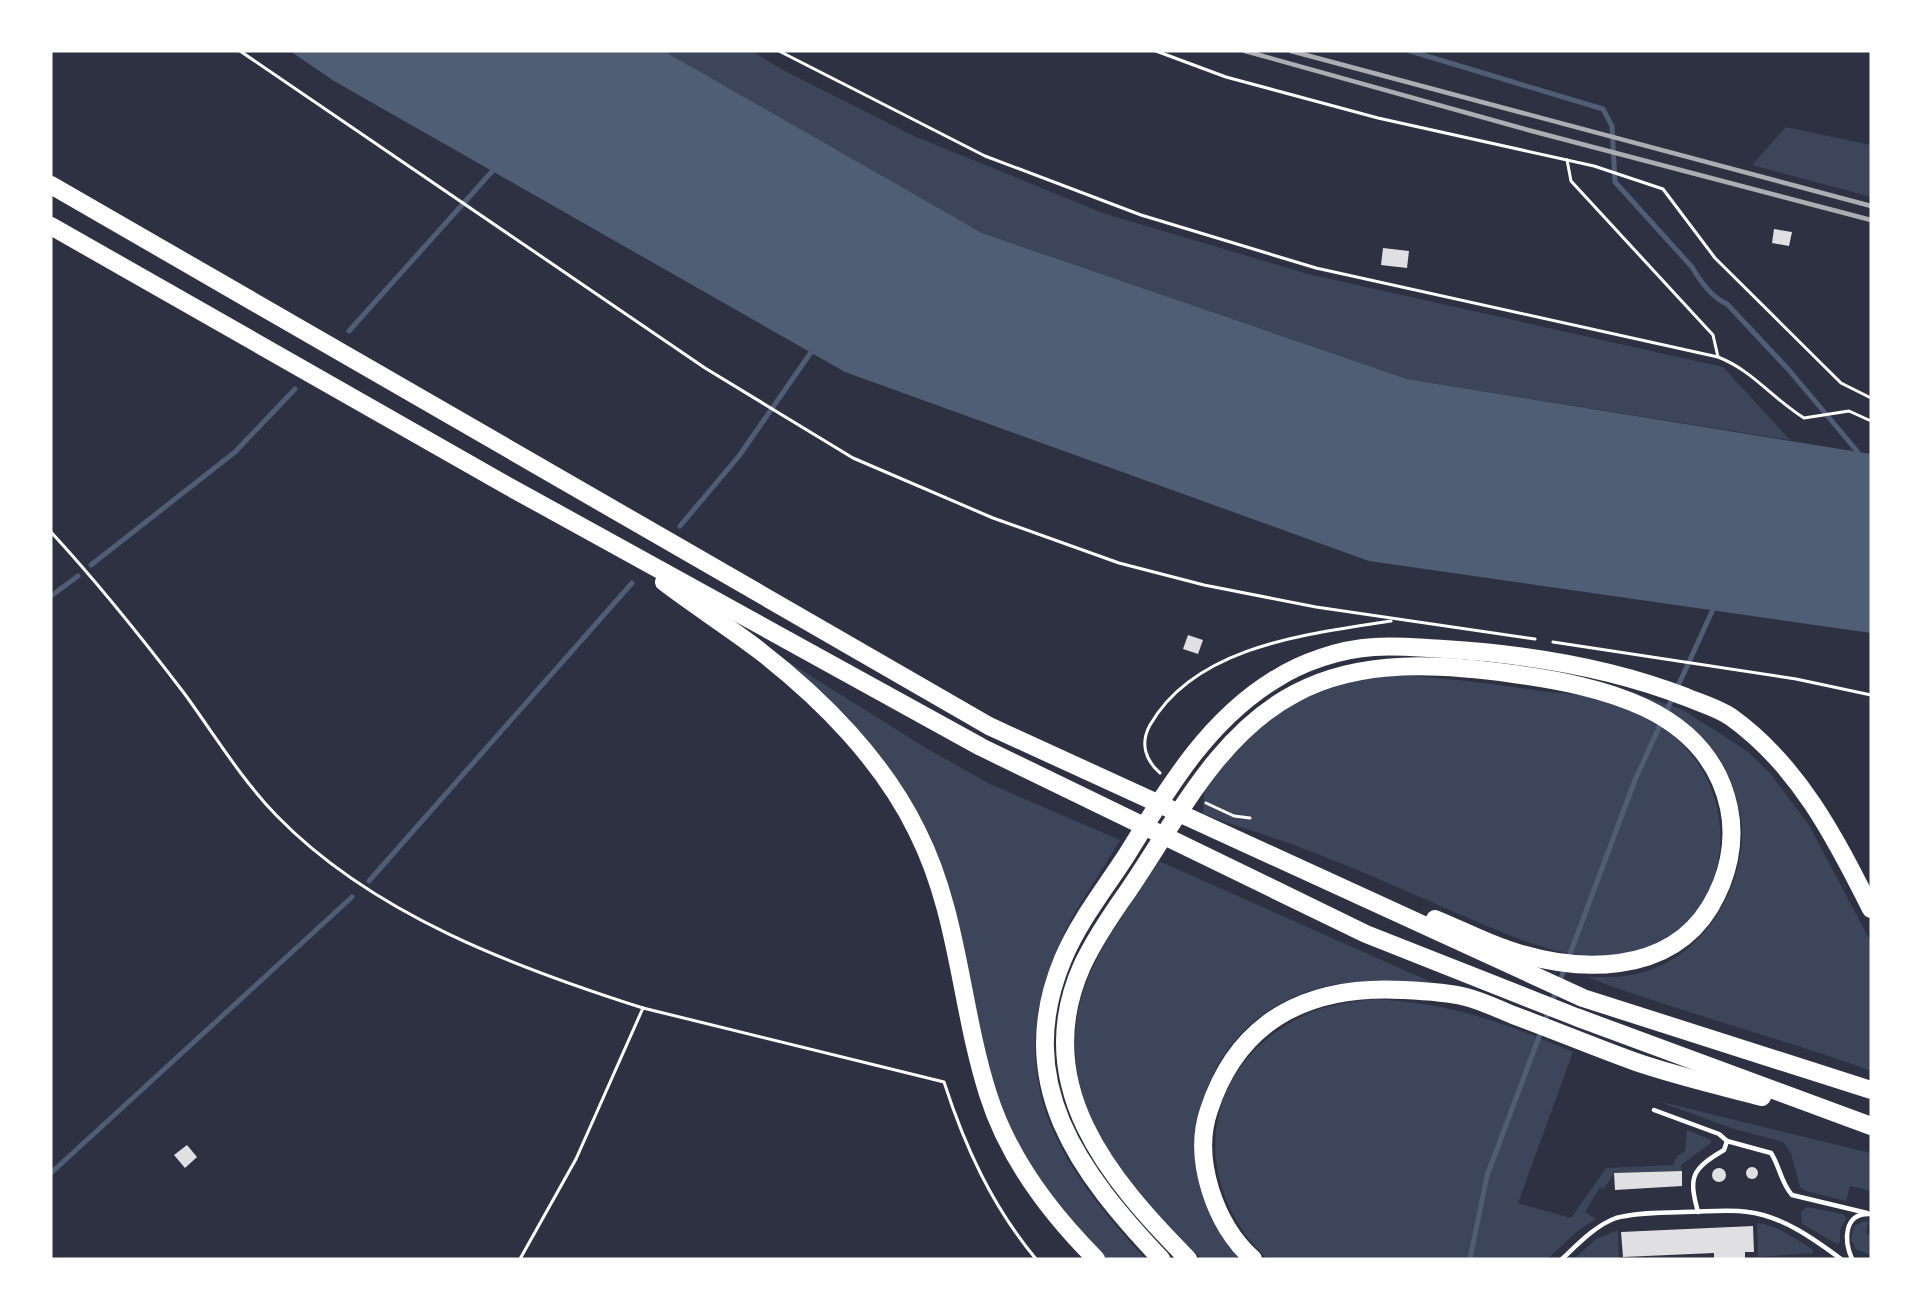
<svg xmlns="http://www.w3.org/2000/svg" width="1922" height="1310" viewBox="0 0 1922 1310" font-family="Cabin,sans-serif">
  <style>
    .green { fill: #3c4559 }
    .water { fill: #4f5d75 }
    .lines { fill: none; stroke-linecap: round; stroke-linejoin: round }
    .stream { stroke: #4f5d75; stroke-width: 5 }
    .building { fill: #e0e0e3 }
    .path { stroke: #fff; stroke-width: 3 }
    .service { stroke: #fff; stroke-width: 4.5 }
    .motorway { stroke: #fff; stroke-width: 18 }
    .rail { stroke: #abadb3; stroke-width: 4.5 }
  </style>
  <rect width="100%" height="100%" fill="#2d3142"/>
  <g class="green">
    <path d="M 664,51 L 752,51 L 783,70 L 914,136 L 1103,213 L 1308,274 L 1723,367 L 1790,440 L 1407,379 L 982,233 Z"/>
    <path d="M 1786,127 L 1871,145 L 1871,197 L 1752,165 Z"/>
    <path d="M 787,661 L 926,748 L 990,784 L 1120,840 C 1103,870 1081,899 1066,930 C 999,1070 1049,1154 1146,1259 L 1107,1259 L 1083,1236 L 1034,1174 L 1006,1123 L 985,1054 L 957,916 L 933,849 L 830,704 Z"/>
    <path d="M 1393,675 C 1443,677 1492,684 1541,691 C 1563,694 1587,694 1607,700 C 1626,705 1645,718 1662,728 C 1757,790 1733,948 1613,956 C 1557,960 1502,932 1452,911 C 1406,891 1361,871 1315,853 C 1278,838 1240,828 1203,814 L 1204,791 L 1242,743 L 1276,715 L 1303,697 L 1348,683 Z"/>
    <path d="M 1632,692 L 1683,710 L 1746,750 L 1770,773 L 1809,825 L 1871,942 L 1871,1071 C 1777,1037 1680,1012 1586,977 C 1606,977 1625,978 1644,972 C 1702,955 1740,894 1742,836 C 1743,809 1732,781 1719,758 C 1702,731 1660,707 1632,692 Z"/>
    <path d="M 1159,861 L 1433,983 C 1390,982 1347,977 1306,992 C 1191,1033 1165,1170 1240,1259 L 1202,1259 C 1128,1195 1051,1099 1082,995 C 1097,947 1132,903 1159,861 Z"/>
    <path d="M 1376,999 C 1455,1004 1502,1022 1573,1052 L 1518,1203 L 1571,1218 L 1606,1168 L 1673,1165 L 1677,1156 L 1685,1151 L 1687,1130 L 1711,1140 L 1711,1143 L 1681,1165 L 1682,1171 L 1614,1173 L 1604,1189 L 1600,1187 L 1585,1212 L 1596,1219 L 1579,1230 L 1547,1259 L 1267,1259 C 1186,1181 1201,1063 1305,1015 C 1328,1004 1352,1002 1376,999 Z"/>
    <path d="M 1657,1101 L 1871,1153 L 1871,1191 L 1850,1186 L 1846,1201 L 1806,1191 L 1800,1187 L 1791,1153 L 1783,1142 L 1731,1128 Z"/>
    <path d="M 1807,1207 L 1843,1214 L 1846,1218 L 1840,1231 L 1840,1242 L 1837,1244 L 1802,1224 L 1801,1212 Z"/>
    <path d="M 1864,1221 L 1868,1222 L 1866,1234 L 1871,1236 L 1871,1255 L 1856,1250 L 1851,1239 L 1854,1226 Z"/>
    <path d="M 1757,1223 C 1776,1224 1796,1240 1812,1249 L 1813,1253 L 1758,1257 Z"/>
    <path d="M 1618,1230 L 1619,1259 L 1574,1259 L 1596,1239 Z"/>
  </g>
  <path class="water" d="M 290,51 L 664,51 L 982,233 L 1407,379 L 1871,454 L 1871,633 L 1369,561 L 845,372 L 334,81 Z"/>
  <g class="lines">
    <g class="stream">
      <path d="M 1410,51 L 1603,109 L 1612,126 L 1615,182 L 1692,267 C 1700,281 1711,297 1727,304 L 1788,369 L 1857,451"/>
      <path d="M 349,331 L 496,167"/>
      <path d="M 680,526 L 739,456 L 814,348"/>
      <path d="M 91,565 L 235,452 L 295,389"/>
      <path d="M 51,596 L 78,576"/>
      <path d="M 369,881 L 632,583"/>
      <path d="M 51,1173 L 352,897"/>
      <path d="M 1470,1259 L 1487,1176 L 1635,780 L 1715,605"/>
    </g>
  </g>
  <g class="building">
    <path d="M 1774,229 L 1792,232 L 1789,246 L 1772,243 Z"/>
    <path d="M 1383,248 L 1409,251 L 1407,268 L 1381,265 Z"/>
    <path d="M 1188,635 L 1203,640 L 1198,654 L 1183,649 Z"/>
    <path d="M 187,1145 L 197,1157 L 185,1168 L 174,1155 Z"/>
    <circle cx="1752" cy="1173" r="6"/>
    <circle cx="1719" cy="1175" r="7"/>
    <path d="M 1682,1171 L 1682,1186 L 1615,1190 L 1614,1173 Z"/>
    <path d="M 1753,1226 L 1754,1252 L 1745,1252 L 1745,1259 L 1714,1259 L 1714,1253 L 1623,1257 L 1621,1232 Z"/>
  </g>
  <g class="lines">
    <g class="path">
      <path d="M 240,51 L 705,368 L 853,458 L 993,518 L 1119,563 L 1204,585 L 1316,607 L 1535,639"/>
      <path d="M 779,51 L 985,156 L 1141,215 L 1316,268 L 1718,357 C 1752,370 1773,399 1804,418 L 1849,411 L 1871,421"/>
      <path d="M 1156,51 L 1226,77 L 1378,118 L 1594,166 L 1663,189 L 1715,258 L 1841,383 L 1871,398"/>
      <path d="M 1567,160 L 1571,181 L 1713,335 L 1718,357"/>
      <path d="M 51,532 C 98,583 142,638 184,693 C 214,734 241,779 277,816 C 372,914 514,967 643,1008 L 576,1159 L 520,1259"/>
      <path d="M 1553,642 L 1796,679 L 1871,695"/>
      <path d="M 1160,773 C 1145,760 1140,743 1150,725 C 1196,645 1309,634 1391,621"/>
      <path d="M 1206,803 L 1234,816 L 1250,818"/>
      <path d="M 643,1008 L 944,1082 C 965,1147 992,1206 1036,1259"/>
    </g>
    <g class="service">
      <path d="M 1654,1110 L 1719,1134 L 1727,1141 L 1724,1150 C 1692,1169 1688,1176 1698,1212"/>
      <path d="M 1727,1141 L 1771,1153 C 1780,1167 1781,1183 1792,1195 L 1867,1213"/>
      <path d="M 1562,1259 C 1577,1245 1596,1225 1616,1218 C 1638,1212 1662,1213 1684,1212 C 1705,1212 1728,1209 1748,1212 C 1782,1216 1814,1239 1841,1259"/>
      <path d="M 1852,1259 C 1844,1241 1843,1212 1871,1214"/>
    </g>
    <g class="motorway">
      <path d="M 51,185 L 989,726 L 1583,998 L 1871,1090"/>
      <path d="M 51,226 L 506,485 L 981,747 L 1366,934 L 1576,1017 L 1871,1126"/>
      <path d="M 664,582 C 695,606 729,627 760,651 C 822,699 883,761 917,831 C 959,914 960,1006 988,1094 C 1008,1158 1049,1212 1096,1259"/>
      <path d="M 1161,1259 C 1079,1172 1011,1083 1063,959 C 1079,921 1104,890 1126,856 C 1167,790 1206,722 1274,680 C 1302,662 1340,649 1374,647 C 1397,645 1421,648 1444,649 C 1526,654 1609,667 1686,697 C 1700,703 1718,708 1731,717 C 1798,765 1835,837 1871,909"/>
      <path d="M 1188,1259 C 1109,1179 1029,1085 1082,966 C 1094,940 1111,915 1128,891 C 1176,821 1217,734 1296,693 C 1362,658 1442,664 1514,674 C 1599,686 1708,708 1729,808 C 1736,842 1728,877 1710,907 C 1668,976 1577,973 1509,950 C 1484,942 1460,929 1435,919"/>
      <path d="M 1253,1259 C 1215,1225 1192,1159 1209,1110 C 1239,1018 1311,985 1403,990 C 1424,991 1446,992 1466,997 C 1482,1001 1498,1009 1513,1015 C 1554,1030 1594,1047 1636,1062 C 1677,1076 1720,1086 1762,1097"/>
    </g>
    <g class="rail">
      <path d="M 1245,51 L 1528,130 L 1871,220"/>
      <path d="M 1291,51 L 1871,206"/>
    </g>
  </g>
  <rect width="1922" height="1310" fill="none" stroke="#ffffff" stroke-width="105"/>
</svg>
